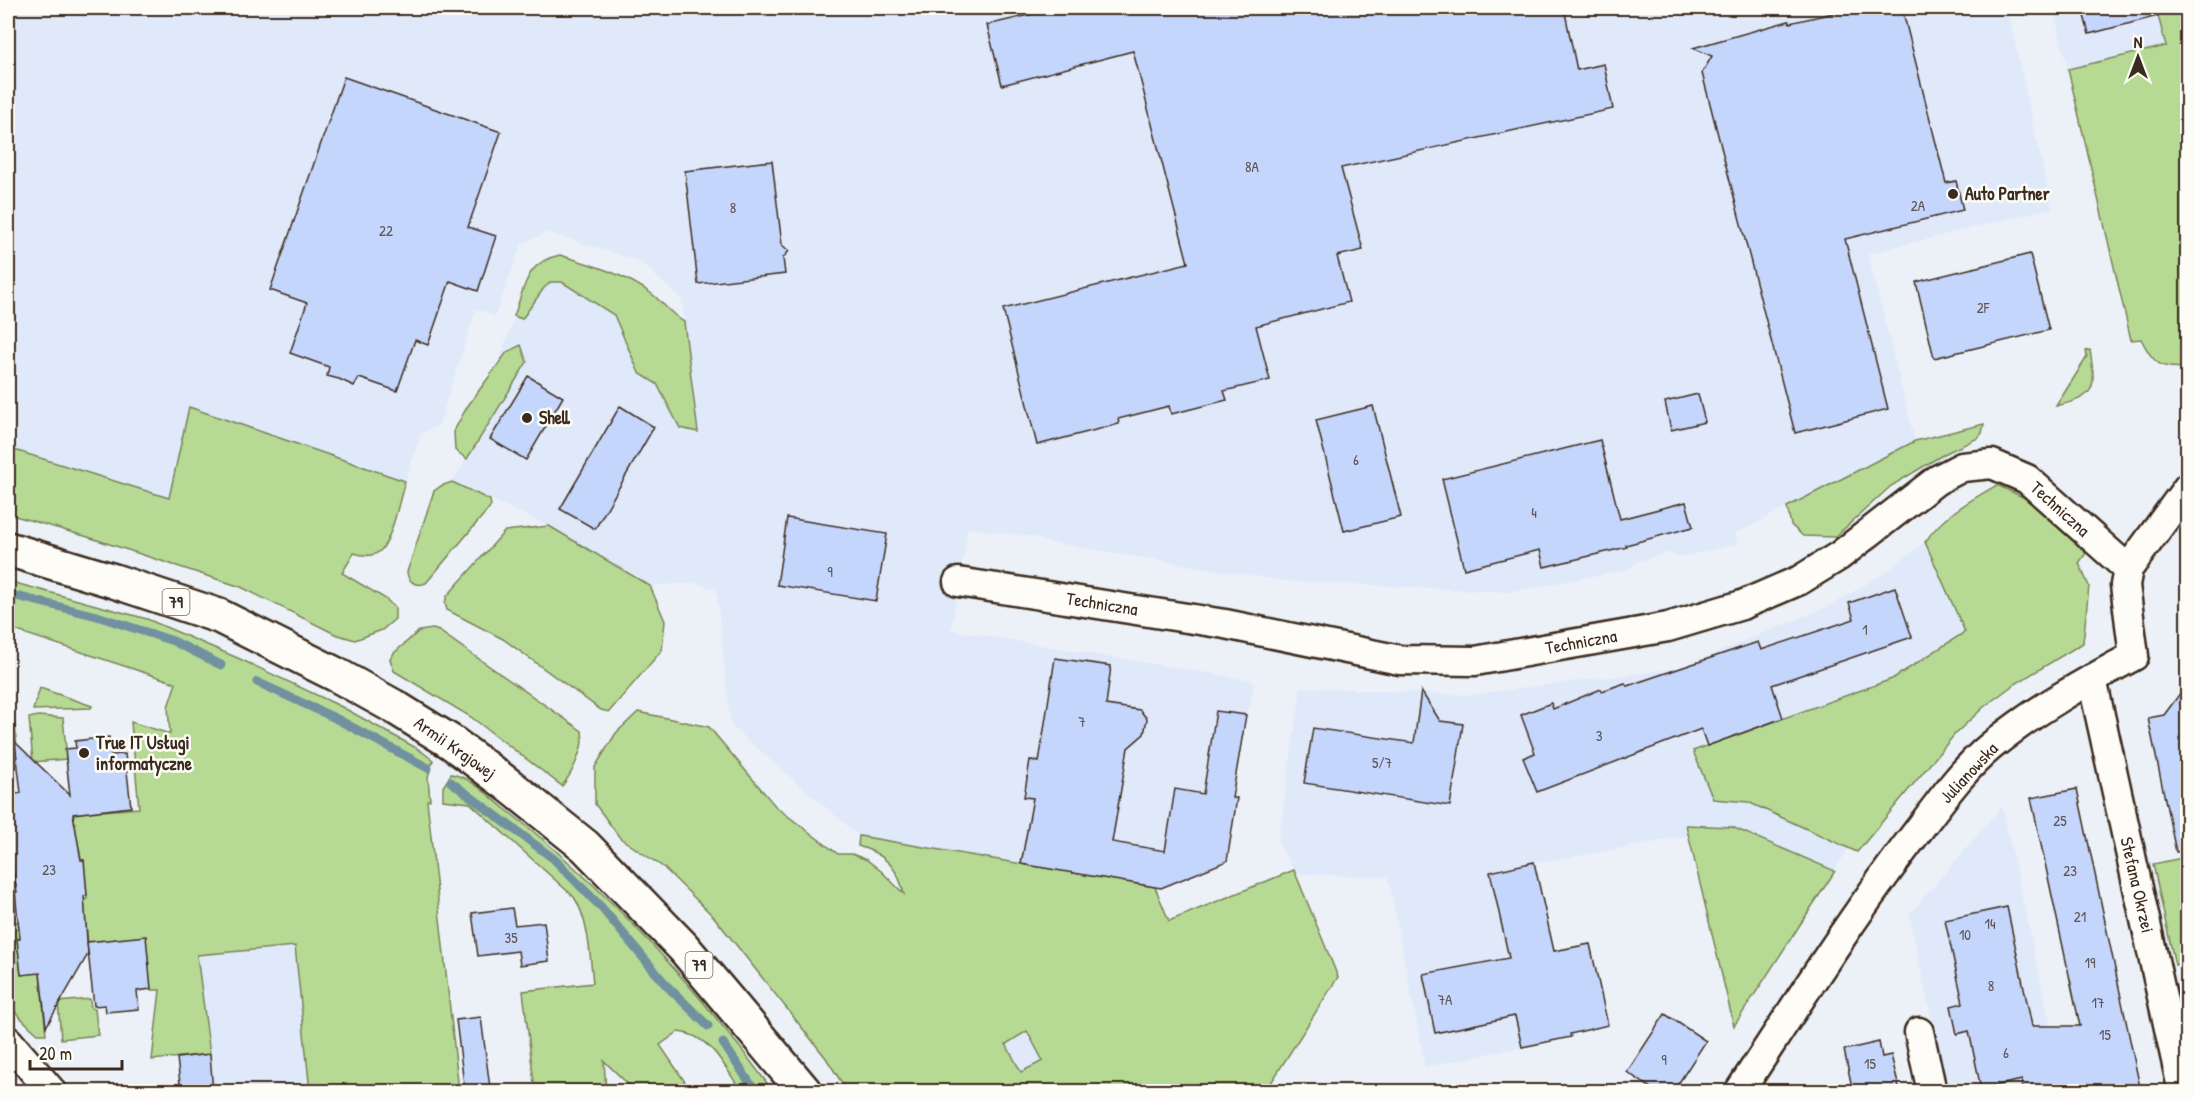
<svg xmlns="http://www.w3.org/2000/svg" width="2195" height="1099" viewBox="0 0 2195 1099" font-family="'Patrick Hand',sans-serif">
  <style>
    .built { fill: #e0e9f9 }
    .green { fill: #b6da94; stroke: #788259; stroke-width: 1.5; fill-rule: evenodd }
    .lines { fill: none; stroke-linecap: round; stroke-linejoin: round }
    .stream { stroke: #7191a0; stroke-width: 9 }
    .building { fill: #c5d6fc; stroke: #3b2a1e; stroke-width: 1.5 }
    .street-casing { stroke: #3b2a1e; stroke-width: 33 }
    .primary-casing { stroke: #3b2a1e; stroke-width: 38 }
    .street { stroke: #fdfcf7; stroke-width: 28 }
    .primary { stroke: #fdfcf7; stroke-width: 33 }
    .poi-dot { fill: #3b2a1e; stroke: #fdfcf7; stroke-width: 2 }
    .labels { text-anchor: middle; stroke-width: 5; stroke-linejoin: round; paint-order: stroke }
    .number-label { font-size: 15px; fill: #5e5556 }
    .shield { fill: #fdfcf7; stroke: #75695f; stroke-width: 1.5 }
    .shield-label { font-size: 16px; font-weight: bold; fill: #3b2a1e }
    .poi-label { font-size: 18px; font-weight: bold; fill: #3b2a1e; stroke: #fdfcf7; text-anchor: start }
    .street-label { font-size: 18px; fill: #3b2a1e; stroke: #fdfcf7 }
  </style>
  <rect width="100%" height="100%" fill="#ecf1f8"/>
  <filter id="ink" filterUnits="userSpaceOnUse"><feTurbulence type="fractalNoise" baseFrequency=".0167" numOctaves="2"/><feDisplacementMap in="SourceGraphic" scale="12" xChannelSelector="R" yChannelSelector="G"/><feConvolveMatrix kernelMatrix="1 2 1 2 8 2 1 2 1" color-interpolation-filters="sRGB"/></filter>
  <g filter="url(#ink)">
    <g class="built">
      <path d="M 8,8 L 2007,8 L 2052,208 L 1868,254 L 1915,441 L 1735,534 L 1738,544 L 1680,557 L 1667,553 L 1638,561 L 1627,570 L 1509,592 L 1284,581 L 1042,541 L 1040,538 L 968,528 L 951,630 L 1255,681 L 1251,702 L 1246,715 L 1232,797 L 1237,798 L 1227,861 L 1161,888 L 859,836 L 731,726 L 716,589 L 694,583 L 650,586 L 549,526 L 452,482 L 466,460 L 455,450 L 454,431 L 467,407 L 495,371 L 532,268 L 547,258 L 560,255 L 599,267 L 631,281 L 651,294 L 684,321 L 682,300 L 639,261 L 547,232 L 522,244 L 495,316 L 476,309 L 439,425 L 421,434 L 405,481 L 189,407 L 169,498 L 8,448 Z"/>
      <path d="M 2053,8 L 2156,8 L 2166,46 L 2068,69 Z"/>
      <path d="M 1925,542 L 1966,632 L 1892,679 L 1876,685 L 1917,761 L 1849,848 L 1734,1026 L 1688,836 L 1569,858 L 1534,862 L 1574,1036 L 1425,1067 L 1388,877 L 1296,874 L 1278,842 L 1301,687 L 1468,695 L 1680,668 L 1833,604 L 1886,572 Z"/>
      <path d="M 2002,806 L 2065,1091 L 1947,1091 L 1909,915 Z"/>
      <path d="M 296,946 L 310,1091 L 213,1091 L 197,955 Z"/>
      <path d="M 1027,1031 L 1043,1061 L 1021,1072 L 1006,1043 Z"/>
    </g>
    <g class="green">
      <path d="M 2156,8 L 2187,8 L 2187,367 C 2160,370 2153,363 2141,339 L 2131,340 L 2068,69 L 2166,46 Z"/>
      <path d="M 560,255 C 592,265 625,274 652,294 C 663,303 672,315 684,322 L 698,432 L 680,428 L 657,384 L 639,373 L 614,315 L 562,282 L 551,282 L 544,288 L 522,319 L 514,316 C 525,287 525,262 560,255 Z"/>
      <path d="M 521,345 L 527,362 L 467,459 L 455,450 L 454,431 L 467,407 L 507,352 Z"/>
      <path d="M 2090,350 C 2096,389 2097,397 2056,406 L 2087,357 L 2086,351 Z"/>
      <path d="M 189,407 L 405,481 C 400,497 392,539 381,550 C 374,557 363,556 354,553 L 342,573 L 386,599 L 395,608 L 395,619 L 382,630 L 355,640 L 335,634 L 241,587 L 88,537 L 8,514 L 8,448 L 169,498 Z"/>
      <path d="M 1984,424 L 1982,433 L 1978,438 L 1944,454 L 1891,486 L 1835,537 L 1803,536 L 1791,525 L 1787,507 L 1915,441 Z"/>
      <path d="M 452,482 L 490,500 L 491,506 L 426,583 C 416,587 408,582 407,572 L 434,491 L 441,486 Z"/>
      <path d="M 1997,485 L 2027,499 L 2056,520 L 2086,553 L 2079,563 L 2089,586 L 2083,643 L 2012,686 L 1985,706 L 1955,734 L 1857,852 L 1748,802 L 1713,799 L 1693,751 L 1892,679 L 1965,632 L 1925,542 C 1942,516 1971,500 1997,485 Z"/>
      <path d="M 549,526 L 650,586 L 665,621 L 662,650 L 609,712 L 601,710 L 503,639 L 447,610 L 445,603 L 447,596 L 505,531 Z"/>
      <path d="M 8,581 L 147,619 L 240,659 L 342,707 L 418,749 L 433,760 L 428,777 L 430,800 L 427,800 L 459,1091 L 310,1091 L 295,946 L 197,955 L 210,1054 L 152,1060 L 160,990 L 150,990 L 145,937 L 106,952 L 82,955 L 81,946 L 88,945 L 86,924 L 79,924 L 76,900 L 87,899 L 83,860 L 70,861 L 73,812 L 102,806 L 103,811 L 139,808 L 131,722 L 170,734 L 168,707 L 176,683 L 8,628 Z"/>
      <path d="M 433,629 L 439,631 L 582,731 C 585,747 572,774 562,786 L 471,717 L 394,671 L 390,659 L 394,653 L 419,631 Z"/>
      <path d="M 40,688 L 92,706 L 91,708 L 33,710 Z"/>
      <path d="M 638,712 L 709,727 L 776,807 L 838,854 L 852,854 L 867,860 L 881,871 L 904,894 C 898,867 885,854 858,846 L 859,836 L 1155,887 L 1169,921 L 1294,870 L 1338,977 L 1269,1086 L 1269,1091 L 847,1091 L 826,1058 L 714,917 L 663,867 L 620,838 L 595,804 L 595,767 L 616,733 ZM 1027,1031 L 1043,1061 L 1021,1072 L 1006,1044 Z"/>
      <path d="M 8,716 L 14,718 L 18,757 L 13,758 L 16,794 L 8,795 Z"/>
      <path d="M 38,716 L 63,718 L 67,759 L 33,762 L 29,718 Z"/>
      <path d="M 451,774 C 471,777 489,796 504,808 C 604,885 699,990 773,1091 L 741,1091 C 725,1067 710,1034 678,1032 L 660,1045 L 685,1082 L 676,1091 L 635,1091 L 604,1061 L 606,1091 L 535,1091 L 523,991 L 593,983 C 590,956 589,920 574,897 L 470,803 L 443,800 L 443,787 Z"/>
      <path d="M 1686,825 L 1732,827 L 1835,871 L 1734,1026 Z"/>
      <path d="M 2187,857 L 2187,962 L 2175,965 L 2153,864 Z"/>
      <path d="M 29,920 L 31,938 L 17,939 L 21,974 L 40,972 L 46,1034 L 38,1034 L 30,1027 L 16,1013 L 8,998 L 8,923 Z"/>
      <path d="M 90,999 L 91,1008 L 95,1009 L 98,1035 L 61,1039 L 58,1002 Z"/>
    </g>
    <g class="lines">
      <g class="stream">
        <path d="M 8,594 L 97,616 L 173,641 L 221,665"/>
        <path d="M 257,682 L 335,718 L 428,768"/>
        <path d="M 451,782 L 554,859 L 601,907 L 667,986 L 708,1026"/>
        <path d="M 723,1043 L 756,1092"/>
      </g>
    </g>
    <g class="building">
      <path d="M 1058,8 L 1564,8 L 1577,70 L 1604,64 L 1613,109 L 1341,168 L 1363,250 L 1337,256 L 1349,302 L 1256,326 L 1270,380 L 1224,391 L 1227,400 L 1171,414 L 1169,406 L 1118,419 L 1119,424 L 1037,445 L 1003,309 L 1188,263 L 1133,51 L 1002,85 L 987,25 Z"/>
      <path d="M 1855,8 L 1902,8 L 1946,183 L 1956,181 L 1963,210 L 1845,239 L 1888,409 L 1795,433 L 1702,73 L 1712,56 L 1693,48 L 1789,21 L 1790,23 Z"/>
      <path d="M 2082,8 L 2157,8 L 2158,16 L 2089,34 Z"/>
      <path d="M 344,77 L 501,132 L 468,227 L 496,236 L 478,291 L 450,281 L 428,345 L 415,340 L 397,391 L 359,378 L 354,386 L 339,379 L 327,376 L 329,367 L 290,353 L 307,303 L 270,290 Z"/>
      <path d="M 772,161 L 782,245 L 789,251 L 783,258 L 785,274 L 698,284 L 685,171 Z"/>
      <path d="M 2030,254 L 2049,330 L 1934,358 L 1916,282 Z"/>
      <path d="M 528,376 L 563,397 L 526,460 L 490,439 Z"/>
      <path d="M 1698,394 L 1705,422 L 1671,430 L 1665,402 Z"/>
      <path d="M 620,406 L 654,427 L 595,529 L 560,509 Z"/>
      <path d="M 1373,406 L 1401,517 L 1344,531 L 1316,420 Z"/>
      <path d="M 1600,440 L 1620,519 L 1686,502 L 1693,527 L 1626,545 L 1627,547 L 1544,567 L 1540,550 L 1464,569 L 1442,479 Z"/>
      <path d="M 787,518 L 887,534 L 876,601 L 777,585 Z"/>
      <path d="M 1895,587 L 1912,637 L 1772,685 L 1783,718 L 1707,746 L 1701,729 L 1537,792 L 1523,758 L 1535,753 L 1521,715 L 1551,703 L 1553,709 L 1601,689 L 1602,691 L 1625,683 L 1627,686 L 1758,642 L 1761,650 L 1854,619 L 1849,603 Z"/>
      <path d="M 1055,658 L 1111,666 L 1106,705 L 1140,710 L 1147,719 L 1144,734 L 1128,748 L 1112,842 L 1165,851 L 1175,789 L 1203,794 L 1216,711 L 1246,715 L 1232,798 L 1237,798 L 1227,861 L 1161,888 L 1021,864 L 1033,798 L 1024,797 L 1030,760 L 1039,762 Z"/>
      <path d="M 2187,684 L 2187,851 L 2176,852 L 2148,718 L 2164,715 Z"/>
      <path d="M 1421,691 L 1440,721 L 1463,724 L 1450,806 L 1304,783 L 1313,728 L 1414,743 Z"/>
      <path d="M 109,737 L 111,755 L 125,754 L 131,807 L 73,814 L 81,860 L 84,860 L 87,895 L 84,896 L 88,954 L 46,1027 L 40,973 L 21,975 L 17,939 L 20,939 L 15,892 L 17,892 L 8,839 L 8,795 L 21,793 L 15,742 L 70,795 L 65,749 L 76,748 L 75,741 Z"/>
      <path d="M 2077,789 L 2141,1092 L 2023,1092 L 2022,1080 L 1981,1089 L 1969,1031 L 1957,1034 L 1951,1006 L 1963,1003 L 1945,920 L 2007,907 L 2032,1026 L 2080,1026 L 2031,798 Z"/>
      <path d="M 1534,862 L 1554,951 L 1590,944 L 1608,1025 L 1570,1034 L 1571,1037 L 1522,1047 L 1515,1016 L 1435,1033 L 1423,974 L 1509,958 L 1490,872 Z"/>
      <path d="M 512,908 L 515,925 L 544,922 L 549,961 L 520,965 L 518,951 L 478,956 L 472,913 Z"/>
      <path d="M 146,936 L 151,989 L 137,991 L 139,1009 L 106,1012 L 105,1005 L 94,1006 L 87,942 Z"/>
      <path d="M 1665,1014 L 1706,1041 L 1673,1092 L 1657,1092 L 1627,1072 Z"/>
      <path d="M 481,1017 L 490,1088 L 465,1092 L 456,1020 Z"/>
      <path d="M 1879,1042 L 1882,1057 L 1891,1055 L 1900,1092 L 1853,1092 L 1844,1050 Z"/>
      <path d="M 210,1054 L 213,1092 L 181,1092 L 177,1058 Z"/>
    </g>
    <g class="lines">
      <defs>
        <g id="street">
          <path d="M 958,582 L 1225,624 L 1400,660 L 1475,661 L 1668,627 L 1742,605 L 1800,580 L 1839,556 L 1937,480 L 1962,467 L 1992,464 L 2027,479 L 2128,569"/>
          <path d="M 2092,679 L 2183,1092"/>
          <path d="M 1919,1032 L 1932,1092"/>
          <path d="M 8,1041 L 52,1092"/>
          <path d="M 1739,1092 C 1797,1004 1853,915 1917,832 C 1940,802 1962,770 1991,746 C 2035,710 2085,682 2134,656 L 2125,585 L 2128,569 L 2188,487"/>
        </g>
        <path id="primary" d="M 8,549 L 114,581 L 219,616 L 337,675 L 393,706 L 451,742 L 510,786 L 585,846 L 683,947 L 805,1092"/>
      </defs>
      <use href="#street" class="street-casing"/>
      <use href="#primary" class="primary-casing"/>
      <use href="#street" class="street"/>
      <use href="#primary" class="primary"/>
    </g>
  </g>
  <g class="poi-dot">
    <circle cx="1953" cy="194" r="6"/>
    <circle cx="527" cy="418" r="6"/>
    <circle cx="84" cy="753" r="6"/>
  </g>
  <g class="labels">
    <g class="number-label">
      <text x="1252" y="172">8A</text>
      <text x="1918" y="211">2A</text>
      <text x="733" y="213">8</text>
      <text x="386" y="236">22</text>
      <text x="1983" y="313">2F</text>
      <text x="1356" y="465">6</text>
      <text x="1534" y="518">4</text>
      <text x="830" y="577">9</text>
      <text x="1865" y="635">1</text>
      <text x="1082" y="727">7</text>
      <text x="1599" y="741">3</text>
      <text x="1382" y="768">5/7</text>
      <text x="2060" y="826">25</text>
      <text x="49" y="875">23</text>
      <text x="2070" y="876">23</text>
      <text x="2080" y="922">21</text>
      <text x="1990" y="929">14</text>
      <text x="1965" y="940">10</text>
      <text x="511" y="943">35</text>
      <text x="2090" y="968">19</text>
      <text x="1991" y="991">8</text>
      <text x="1445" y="1005">7A</text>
      <text x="2098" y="1008">17</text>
      <text x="2105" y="1040">15</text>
      <text x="2006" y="1058">6</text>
      <text x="1664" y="1065">9</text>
      <text x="1870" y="1069">15</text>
    </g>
    <g class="shield">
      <rect x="162.5" y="589" width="27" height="26" rx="4.5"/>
      <rect x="685.5" y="952" width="27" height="26" rx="4.5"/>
    </g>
    <g class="shield-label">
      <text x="176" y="608">79</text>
      <text x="699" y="971">79</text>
    </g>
    <g class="poi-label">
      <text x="1965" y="200">Auto Partner</text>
      <text x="539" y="424">Shell</text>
      <text x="96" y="749">True IT Usługi<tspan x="96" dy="21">informatyczne</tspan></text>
    </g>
    <g class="street-label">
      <text transform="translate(2060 509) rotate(42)" y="6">Techniczna</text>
      <text transform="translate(1102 604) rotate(9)" y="6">Techniczna</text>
      <text transform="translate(1581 642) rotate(-10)" y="6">Techniczna</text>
      <text transform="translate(455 748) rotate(35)" y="6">Armii Krajowej</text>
      <text transform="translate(1969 773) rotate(-47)" y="6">Julianowska</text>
      <text transform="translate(2137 885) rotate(77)" y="6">Stefana Okrzei</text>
    </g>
  </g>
  <rect width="2195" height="1099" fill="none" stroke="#fdfcf7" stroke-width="30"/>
  <rect x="15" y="15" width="2165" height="1069" fill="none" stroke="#3b2a1e" stroke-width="2" filter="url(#ink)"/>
  <g transform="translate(2138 57)" stroke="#fdfcf7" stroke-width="4.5" paint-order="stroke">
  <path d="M0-4.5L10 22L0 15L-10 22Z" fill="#3b2a1e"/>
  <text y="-9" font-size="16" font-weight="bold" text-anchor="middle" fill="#3b2a1e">N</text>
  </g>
  <path d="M30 1060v9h92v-9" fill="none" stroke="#3b2a1e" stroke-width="3"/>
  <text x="39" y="1060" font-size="18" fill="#3b2a1e" stroke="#fdfcf7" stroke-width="4.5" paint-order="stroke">20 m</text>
</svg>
